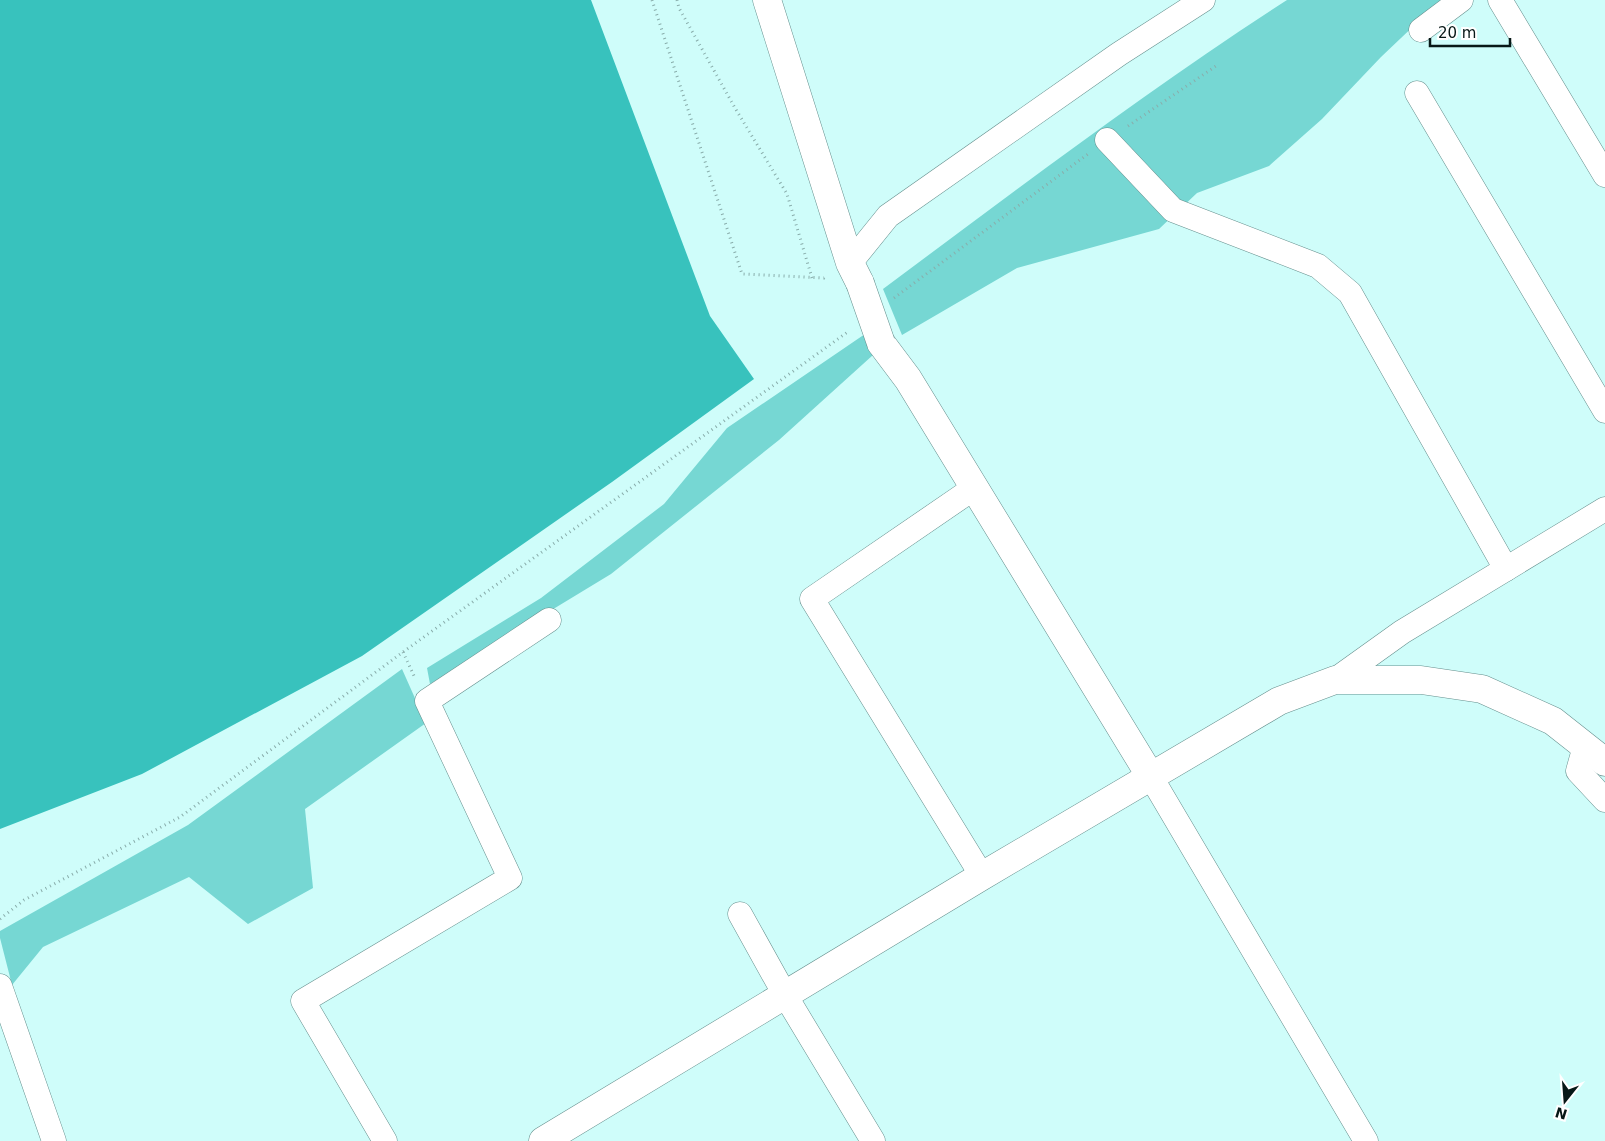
<svg xmlns="http://www.w3.org/2000/svg" width="1605" height="1141" viewBox="0 0 1605 1141" font-family="'DejaVu Sans',sans-serif">
  <style>
    .green { fill: #76d7d3 }
    .water { fill: #38c2bd }
    .lines { fill: none; stroke-linecap: round; stroke-linejoin: round }
    .street-casing { stroke: #658f8d; stroke-width: 25 }
    .secondary-casing { stroke: #658f8d; stroke-width: 29 }
    .path { stroke: #89adab; stroke-width: 3; stroke-dasharray: 1 4; stroke-linecap: butt }
    .street { stroke: #fff; stroke-width: 24 }
    .secondary { stroke: #fff; stroke-width: 28 }
    .secondary-bridge-casing { stroke: #658f8d; stroke-width: 29; stroke-linecap: butt }
    .secondary-bridge { stroke: #fff; stroke-width: 28 }
  </style>
  <rect width="100%" height="100%" fill="#cffdfa"/>
  <g class="green">
    <path d="M 1287,0 L 1441,0 L 1381,57 L 1322,119 L 1269,166 L 1197,193 L 1159,229 L 1017,268 L 902,335 L 883,289 C 1016,190 1148,90 1287,0 Z"/>
    <path d="M 865,334 L 873,355 L 779,440 L 611,574 L 430,684 L 427,668 L 541,598 L 664,504 L 727,428 Z"/>
    <path d="M 402,669 L 426,723 L 305,809 L 313,888 L 248,924 L 189,877 L 43,947 L 12,985 L 0,938 L 0,931 L 188,825 Z"/>
  </g>
  <path class="water" d="M 0,0 L 591,0 L 710,316 L 754,379 L 612,482 L 362,656 L 142,774 L 0,829 Z"/>
  <g class="lines">
    <defs>
      <g id="street">
        <path d="M 1500,0 L 1605,175"/>
        <path d="M 1421,30 L 1461,0"/>
        <path d="M 1417,93 L 1605,411"/>
        <path d="M 1107,140 L 1173,210 L 1318,266 L 1350,293 L 1506,569"/>
        <path d="M 850,263 L 888,216 L 1119,54 L 1203,0"/>
        <path d="M 974,488 L 812,599 L 982,876"/>
        <path d="M 1335,680 L 1402,632 L 1605,509"/>
        <path d="M 1585,746 L 1578,771 L 1605,800"/>
        <path d="M 1151,777 L 1366,1141"/>
        <path d="M 740,914 L 785,995 L 873,1141"/>
        <path d="M 0,986 L 54,1141"/>
        <path d="M 385,1141 L 303,1001 L 510,878 L 427,701 L 549,620"/>
      </g>
      <g id="secondary">
        <path d="M 767,0 L 850,263 L 860,283"/>
        <path d="M 881,343 L 908,379 L 1151,777"/>
        <path d="M 543,1141 L 982,876 L 1279,701 L 1335,680 L 1421,680 L 1482,689 L 1553,721 L 1605,762"/>
      </g>
    </defs>
    <use href="#street" class="street-casing"/>
    <use href="#secondary" class="secondary-casing"/>
    <g class="path">
      <path d="M 652,0 L 742,274 L 824,278 L 827,276"/>
      <path d="M 677,0 L 679,8 L 735,108 L 787,194 L 812,278"/>
      <path d="M 1128,126 L 1216,66"/>
      <path d="M 894,298 L 1088,154"/>
      <path d="M 403,652 L 415,678"/>
      <path d="M 0,919 L 24,900 L 180,817 L 403,652 L 849,331"/>
    </g>
    <use href="#street" class="street"/>
    <use href="#secondary" class="secondary"/>
    <defs>
      <path id="secondary-bridge" d="M 860,283 L 881,343"/>
    </defs>
    <use href="#secondary-bridge" class="secondary-bridge-casing"/>
    <use href="#secondary-bridge" class="secondary-bridge"/>
  </g>
  <g transform="translate(1565 1101) rotate(197)" stroke="#ffffff" stroke-width="4" paint-order="stroke">
  <path d="M0-4L9 19L0 12L-9 19Z" fill="#071817"/>
  <text y="-8" font-size="14" font-weight="bold" text-anchor="middle" fill="#071817">N</text>
  </g>
  <path d="M1430 38v8h80v-8" fill="none" stroke="#071817" stroke-width="2.5"/>
  <text x="1438" y="38" font-size="15" fill="#071817" stroke="#ffffff" stroke-width="4" paint-order="stroke">20 m</text>
</svg>
